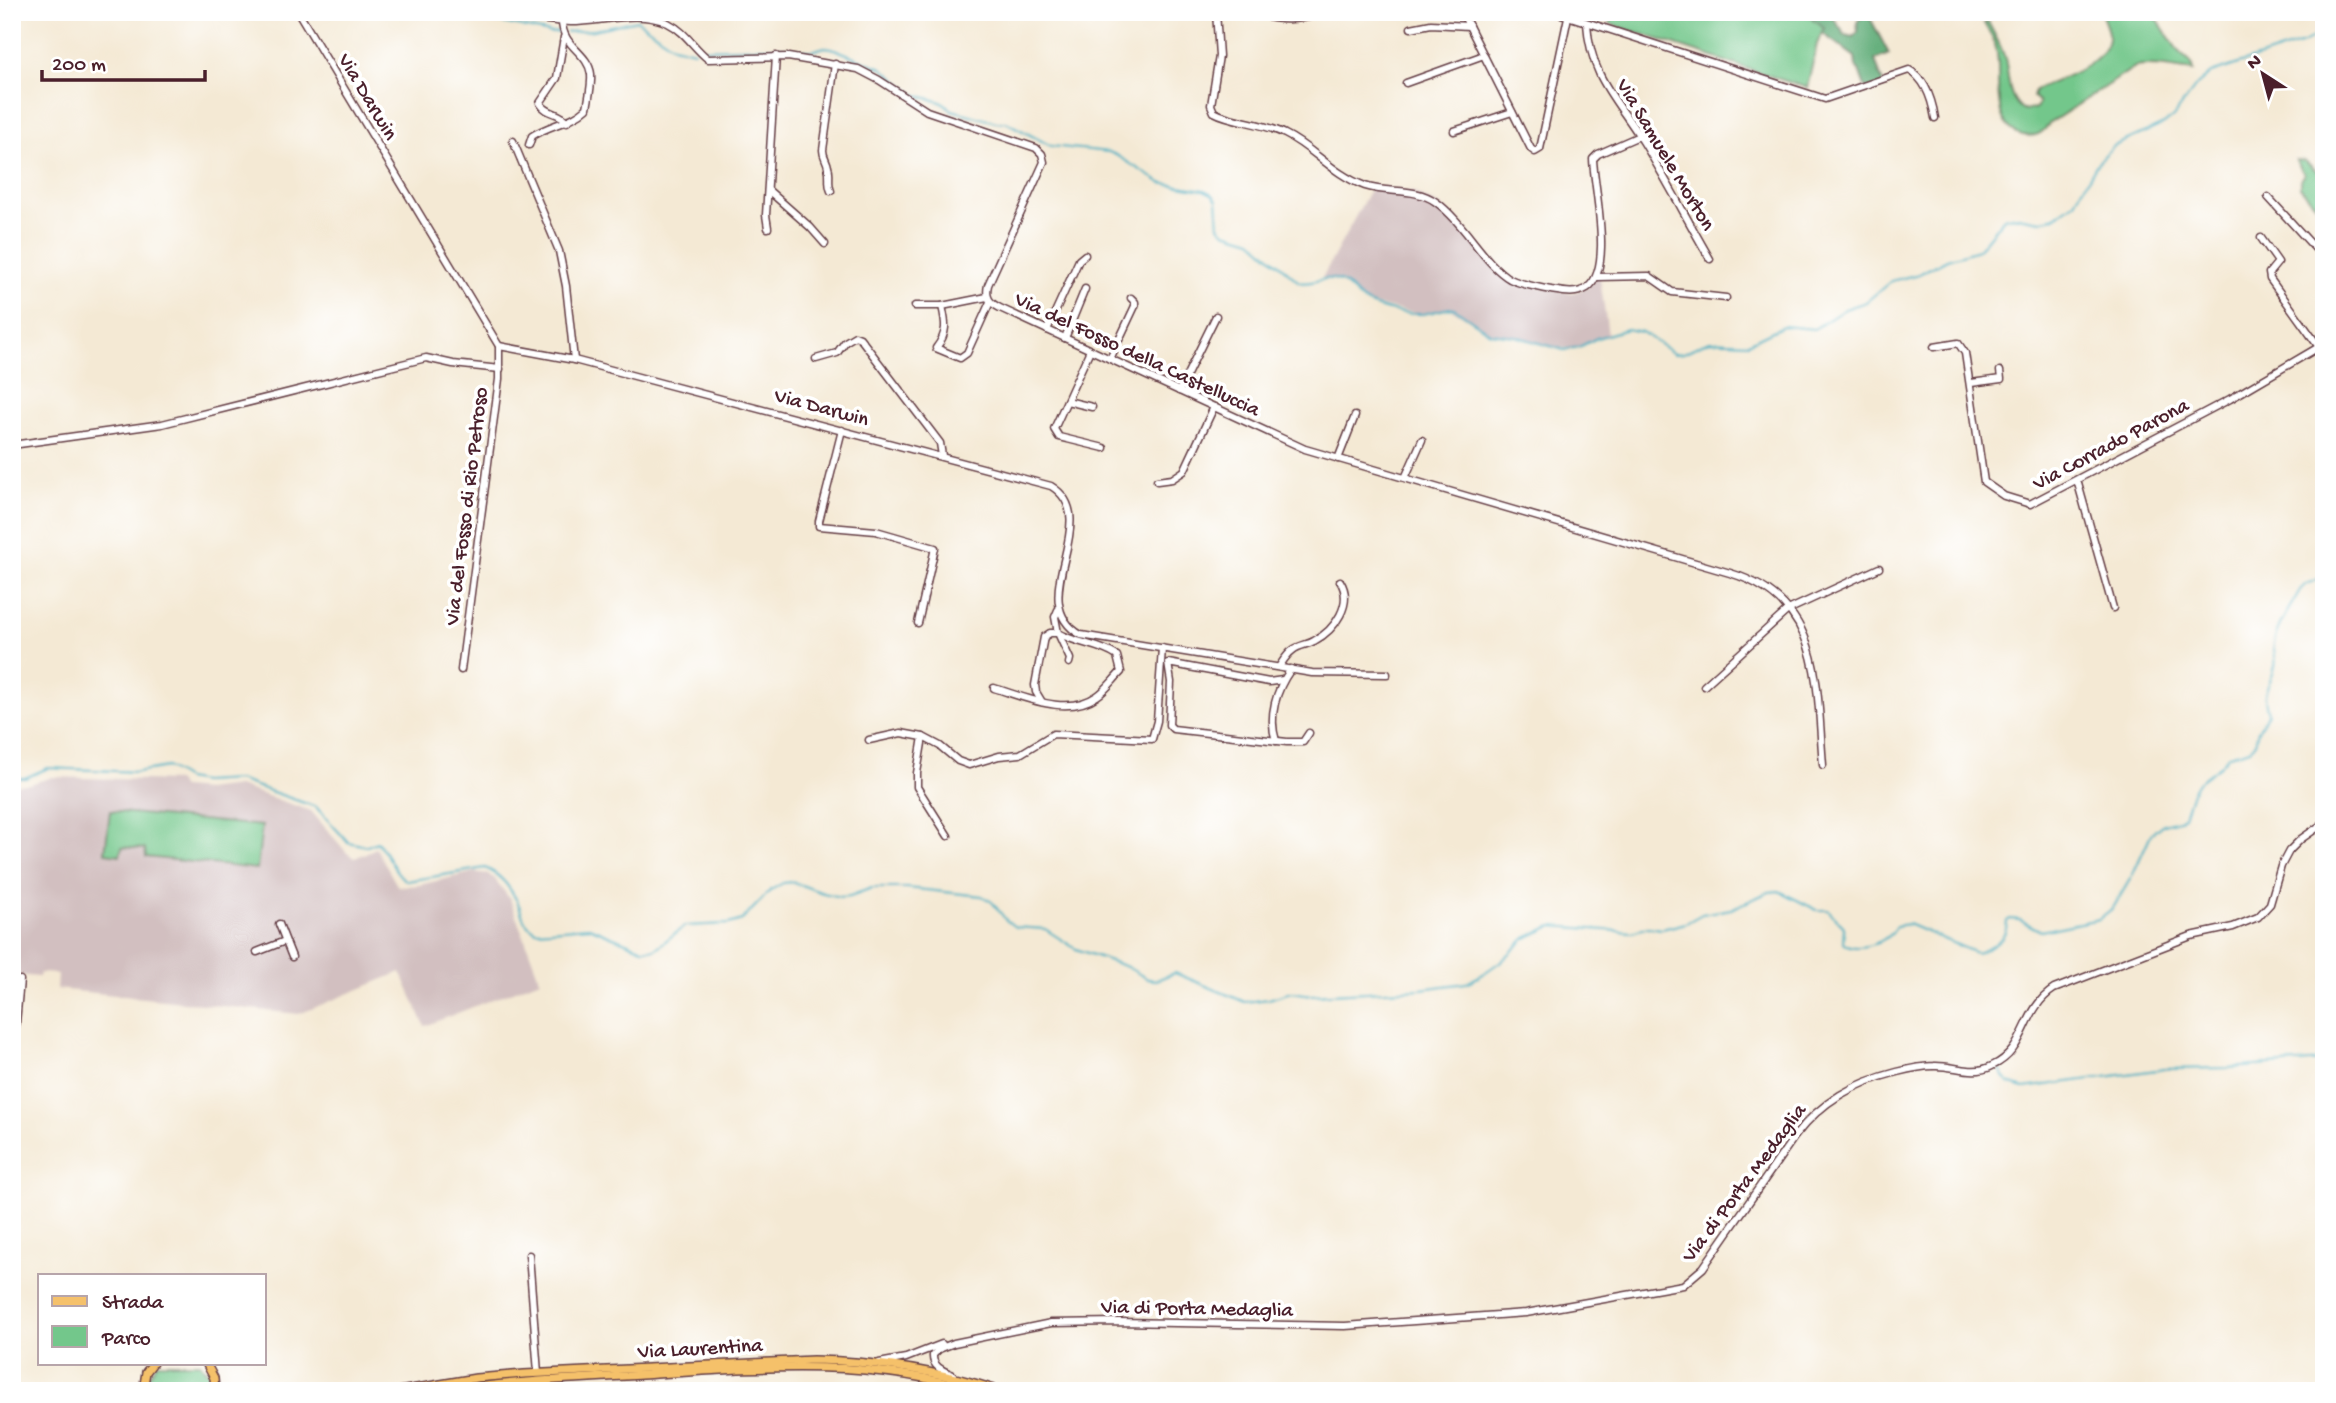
<svg xmlns="http://www.w3.org/2000/svg" width="2336" height="1403" viewBox="0 0 2336 1403" font-family="'Gochi Hand',sans-serif">
  <style>
    .industrial { fill: #d2bfc0 }
    .green { fill: #73c78b; stroke: #5e735b; stroke-width: 2 }
    .forest { fill: #5eac77; stroke: #546651; stroke-width: 2 }
    .lines { fill: none; stroke-linecap: round; stroke-linejoin: round }
    .stream { stroke: #43adc2; stroke-width: 2 }
    .minor-casing { stroke: #643d44; stroke-width: 9 }
    .major-casing { stroke: #643d44; stroke-width: 10 }
    .minor { stroke: #fff; stroke-width: 6 }
    .major { stroke: #f5c16b; stroke-width: 7 }
    .labels { text-anchor: middle; stroke-width: 7; stroke-linejoin: round; paint-order: stroke }
    .street-label { font-size: 21px; fill: #4a1f2b; stroke: #fff }
  </style>
  <rect width="100%" height="100%" fill="#fff"/>
  <filter id="ink" filterUnits="userSpaceOnUse"><feTurbulence type="fractalNoise" baseFrequency=".0143" numOctaves="2"/><feDisplacementMap in="SourceGraphic" scale="14" xChannelSelector="R" yChannelSelector="G"/><feConvolveMatrix kernelMatrix="1 2 1 2 8 2 1 2 1" color-interpolation-filters="sRGB"/></filter>
  <filter id="wash" filterUnits="userSpaceOnUse"><feTurbulence type="fractalNoise" baseFrequency=".00686" numOctaves="4" result="noise"/><feDisplacementMap in="SourceGraphic" scale="28" xChannelSelector="R" yChannelSelector="G"/><feGaussianBlur stdDeviation="1.57" result="paint"/><feColorMatrix in="noise" values="0 0 0 0 0 0 0 0 0 0 0 0 0 0 0 0 0 1.4 0 .05"/><feComposite in="paint" operator="in"/></filter>
  <g filter="url(#wash)">
    <rect width="100%" height="100%" fill="#f4e9d4"/>
    <g class="industrial">
      <path d="M 1371,188 L 1413,192 L 1445,209 L 1507,277 L 1520,283 L 1572,293 L 1587,288 L 1599,272 L 1608,334 L 1575,348 L 1553,348 L 1515,336 L 1490,333 L 1450,308 L 1419,314 L 1367,303 L 1338,280 L 1322,278 Z"/>
      <path d="M 53,777 L 176,781 L 182,788 L 205,790 L 238,786 L 311,811 L 347,853 L 355,858 L 376,848 L 398,887 L 419,885 L 475,872 L 486,874 L 494,878 L 510,899 L 540,980 L 425,1026 L 401,972 L 299,1014 L 56,989 L 57,974 L 40,973 L 39,977 L 16,975 L 15,984 L 12,984 L 12,785 L 30,784 Z"/>
    </g>
    <g class="green">
      <path d="M 1605,12 L 1805,12 L 1824,28 L 1817,44 L 1807,88 L 1611,24 Z"/>
      <path d="M 2101,12 L 2152,12 L 2179,52 L 2191,63 L 2193,71 C 2173,69 2155,64 2135,67 L 2050,123 C 2043,133 2036,138 2023,135 C 1987,127 2003,73 1996,48 C 1994,39 1988,31 1984,23 L 1988,22 C 1994,34 2002,47 2005,59 C 2010,79 2006,99 2025,111 L 2036,108 L 2039,103 L 2033,96 L 2035,90 C 2058,79 2111,64 2108,33 C 2107,27 2103,19 2101,12 Z"/>
      <path d="M 2296,160 L 2305,161 L 2324,177 L 2324,214 L 2300,187 L 2300,180 L 2304,174 Z"/>
      <path d="M 110,811 L 262,826 L 257,869 L 146,857 L 145,849 L 122,847 L 120,855 L 105,853 Z"/>
      <path d="M 157,1363 L 200,1363 L 209,1374 L 211,1391 L 147,1391 L 147,1380 Z"/>
    </g>
    <path class="forest" d="M 1805,12 L 1839,12 L 1832,16 L 1845,35 L 1853,37 L 1858,32 L 1857,22 L 1864,14 L 1868,14 L 1889,54 L 1875,60 L 1884,86 L 1867,92 L 1859,70 L 1856,67 L 1855,57 L 1822,33 L 1824,28 Z"/>
    <g class="lines">
      <g class="stream">
        <path d="M 397,12 L 504,23 L 550,33 L 561,32"/>
        <path d="M 567,32 L 593,30 L 637,20 L 673,46 L 694,51"/>
        <path d="M 700,49 L 780,47 L 811,51 L 825,47 L 832,48 L 882,68 L 914,94 L 944,103 L 952,110 L 996,122 L 1006,122 L 1051,146 L 1109,152 L 1118,156 L 1161,183 L 1204,190 L 1212,194 L 1217,200 L 1219,226 L 1225,232 L 1252,240 L 1299,282 C 1312,286 1323,275 1337,280 C 1350,284 1355,297 1367,303 C 1381,309 1407,315 1421,314 C 1433,313 1443,308 1454,308 L 1490,333 L 1515,336 L 1564,350 L 1579,347 L 1597,338 L 1627,329 L 1642,332 L 1674,354 L 1683,353 L 1709,341 L 1748,343 L 1783,326 L 1814,329 L 1845,309 L 1866,302 L 1891,281 L 1919,274 L 1947,259 L 1978,250 L 2004,218 L 2012,216 L 2040,221 L 2055,217 L 2075,202 L 2098,162 L 2114,146 L 2164,124 L 2173,117 L 2197,85 L 2211,73 L 2303,43 L 2324,31"/>
        <path d="M 12,778 L 25,778 L 48,768 L 137,772 L 167,767 L 186,779 L 202,782 L 238,780 L 316,807 L 348,842 L 367,846 L 377,842 C 388,853 395,875 407,881 L 485,868 C 498,873 509,886 516,899 C 524,913 519,921 536,931 L 589,927 L 643,949 L 655,949 L 685,926 L 729,924 L 742,920 L 771,890 L 783,883 L 793,882 L 823,893 L 841,897 L 850,896 L 872,888 L 907,888 L 982,896 L 992,902 L 1006,920 L 1015,927 L 1045,929 L 1076,949 L 1127,967 L 1148,979 L 1156,980 L 1175,973 L 1245,1002 L 1269,999 L 1291,992 L 1312,995 L 1421,989 L 1466,983 L 1480,976 L 1504,959 L 1526,938 L 1552,926 L 1632,932 L 1648,927 L 1662,929 L 1686,923 L 1702,914 L 1731,909 L 1769,892 L 1779,891 L 1817,910 L 1828,910 L 1844,927 L 1843,942 C 1853,952 1878,945 1888,936 C 1892,934 1893,930 1896,926 L 1908,924 L 1976,953 C 1992,948 2007,940 2007,921 L 2010,919 L 2020,920 L 2041,931 L 2099,919 L 2113,908 L 2132,876 L 2151,834 L 2163,824 L 2179,820 L 2184,816 L 2192,792 L 2198,782 L 2221,765 L 2229,755 L 2250,749 L 2255,743 L 2258,730 L 2268,713 C 2260,685 2271,688 2275,666 C 2277,658 2273,652 2274,644 C 2276,626 2291,607 2300,590 L 2306,584 L 2324,577"/>
        <path d="M 2000,1069 L 2008,1083 L 2024,1088 L 2164,1069 L 2228,1068 L 2324,1061"/>
      </g>
    </g>
  </g>
  <g filter="url(#ink)">
    <g class="lines">
      <defs>
        <g id="minor">
          <path d="M 298,12 L 499,346 L 499,379 L 461,670"/>
          <path d="M 490,12 C 517,15 544,21 571,22 C 604,22 637,9 668,23 C 686,32 693,47 708,59 L 788,57 L 858,69 L 879,80 L 927,111 L 1036,148 L 1042,154 L 1044,162 L 988,285 C 985,298 990,303 1000,308 L 1305,449 L 1730,573 C 1824,601 1816,685 1823,765"/>
          <path d="M 1216,12 L 1219,56 L 1211,105 L 1214,112 C 1232,122 1262,122 1285,134 C 1314,148 1332,174 1365,186 C 1389,194 1415,187 1436,202 C 1464,222 1485,265 1510,279 C 1522,285 1538,287 1551,290 C 1563,292 1576,295 1587,288 C 1614,269 1594,189 1593,159 L 1598,154 L 1639,136"/>
          <path d="M 1254,12 C 1280,24 1304,19 1331,12"/>
          <path d="M 1462,12 L 1531,149 L 1535,152 L 1540,149 L 1568,17"/>
          <path d="M 1555,12 L 1825,99 L 1909,70 C 1926,79 1932,100 1935,118"/>
          <path d="M 1587,24 C 1591,79 1617,99 1644,143 C 1667,181 1688,221 1710,259"/>
          <path d="M 1411,28 L 1431,24 L 1469,26"/>
          <path d="M 564,37 L 557,78 L 540,103 C 547,115 561,112 567,122"/>
          <path d="M 1406,83 L 1484,55"/>
          <path d="M 1454,131 L 1512,112"/>
          <path d="M 513,141 L 559,251 L 566,286 L 574,360"/>
          <path d="M 529,145 L 532,136 C 551,124 571,123 587,108 C 589,97 592,84 591,74 C 588,52 562,47 562,21"/>
          <path d="M 768,190 L 810,227 L 825,244"/>
          <path d="M 831,191 C 827,182 831,176 828,167 C 827,160 823,157 823,150 L 835,64"/>
          <path d="M 2268,197 L 2324,258"/>
          <path d="M 768,228 L 766,215 L 776,56"/>
          <path d="M 2261,238 L 2278,262 L 2269,273 L 2270,279 L 2319,347"/>
          <path d="M 1597,277 L 1649,276 L 1672,292 L 1726,298"/>
          <path d="M 915,306 L 942,306 L 987,297"/>
          <path d="M 942,306 C 946,323 948,333 936,348 L 960,358 L 967,353 L 990,302"/>
          <path d="M 1047,330 L 1079,260 L 1085,255"/>
          <path d="M 1065,338 L 1085,289"/>
          <path d="M 499,346 L 574,360 L 1051,486 C 1106,519 1021,601 1081,635 L 1312,673 L 1387,674"/>
          <path d="M 1934,347 L 1958,343 L 1965,353 L 1984,482 L 2004,496 L 2030,504 L 2230,399 L 2324,344"/>
          <path d="M 1090,350 L 1054,429 L 1059,437 L 1104,448"/>
          <path d="M 816,359 L 837,353 L 845,342 L 855,336 L 860,338 L 940,443 L 942,456"/>
          <path d="M 1110,359 L 1135,306 L 1135,302 L 1131,298"/>
          <path d="M 1971,383 L 2001,379 L 2000,371"/>
          <path d="M 1179,391 L 1216,316"/>
          <path d="M 1067,401 L 1092,407"/>
          <path d="M 842,430 L 819,521 L 819,526 L 876,531 L 935,548 L 918,623"/>
          <path d="M 12,445 L 162,424 L 426,358 L 453,364 L 500,369"/>
          <path d="M 1338,459 L 1355,416"/>
          <path d="M 1405,478 L 1422,440"/>
          <path d="M 2077,480 L 2113,608"/>
          <path d="M 1157,481 L 1172,479 L 1184,471 L 1214,407"/>
          <path d="M 1279,667 C 1283,661 1287,654 1293,650 C 1299,645 1307,645 1314,641 C 1335,630 1354,603 1340,581"/>
          <path d="M 1283,680 L 1269,682 L 1168,663 L 1171,682 L 1169,725 L 1173,729 L 1287,742 L 1303,742 L 1309,733"/>
          <path d="M 1704,686 L 1788,610 L 1879,568"/>
          <path d="M 994,688 C 1025,697 1067,717 1097,696 C 1106,690 1113,680 1121,672 L 1117,656 C 1100,644 1077,644 1058,633 L 1055,617 L 1058,610"/>
          <path d="M 1042,702 L 1036,692 L 1035,685 L 1044,637 L 1050,633 L 1058,633 L 1070,659 L 1069,663"/>
          <path d="M 923,737 L 917,773 L 917,787 L 948,836"/>
          <path d="M 869,740 L 901,733 L 923,737 L 940,746 L 958,761 L 969,765 L 999,756 L 1020,754 L 1053,734 L 1152,739 L 1157,721 L 1162,648"/>
          <path d="M 1276,741 C 1268,716 1276,690 1291,669"/>
          <path d="M 279,924 L 292,957"/>
          <path d="M 257,952 L 285,941"/>
          <path d="M 12,1066 L 20,980"/>
          <path d="M 529,1255 L 538,1373"/>
          <path d="M 879,1363 L 906,1358 L 942,1344"/>
          <path d="M 953,1375 C 944,1371 932,1367 933,1355 L 939,1349 L 954,1343 L 1051,1323 L 1118,1322 L 1345,1326 L 1526,1313 L 1683,1285 L 1703,1268 L 1795,1136 C 1822,1101 1854,1083 1897,1072 C 1909,1069 1921,1066 1934,1066 C 1954,1065 1973,1076 1992,1066 C 2028,1050 2021,1010 2054,989 L 2191,936 L 2233,927 L 2258,917 L 2270,904 L 2281,866 L 2289,851 L 2301,839 L 2324,823"/>
        </g>
        <g id="major">
          <path d="M 206,1363 L 214,1378 L 215,1391"/>
          <path d="M 143,1391 L 146,1372 L 153,1363"/>
          <path d="M 399,1391 L 476,1378 L 524,1374 L 813,1360 C 878,1361 940,1371 1001,1391"/>
          <path d="M 446,1391 C 511,1381 577,1379 642,1375 C 753,1368 867,1357 975,1391"/>
        </g>
      </defs>
      <use href="#minor" class="minor-casing"/>
      <use href="#major" class="major-casing"/>
      <use href="#minor" class="minor"/>
      <use href="#major" class="major"/>
    </g>
  </g>
  <g class="labels">
    <g class="street-label">
      <text transform="translate(369 96) rotate(59)" y="7">Via Darwin</text>
      <text transform="translate(1667 154) rotate(59)" y="7">Via Samuele Morton</text>
      <text transform="translate(1138 353) rotate(25)" y="7">Via del Fosso della Castelluccia</text>
      <text transform="translate(822 406) rotate(15)" y="7">Via Darwin</text>
      <text transform="translate(2110 443) rotate(-28)" y="7">Via Corrado Parona</text>
      <text transform="translate(465 506) rotate(-83)" y="7">Via del Fosso di Rio Petroso</text>
      <text transform="translate(1743 1182) rotate(-53)" y="7">Via di Porta Medaglia</text>
      <text transform="translate(1197 1307) rotate(1)" y="7">Via di Porta Medaglia</text>
      <text transform="translate(700 1347) rotate(-3)" y="7">Via Laurentina</text>
    </g>
  </g>
  <rect width="2336" height="1403" fill="none" stroke="#fff" stroke-width="42"/>
  <rect x="38" y="1274" width="228" height="91" fill="#ffffff" stroke="#b7a5aa" stroke-width="2"/>
  <rect x="52" y="1296" width="35" height="10" fill="#f5c16b" stroke="#b7a5aa" stroke-width="2"/>
  <text x="102" y="1308" font-size="21" fill="#4a1f2b">Strada</text>
  <rect x="52" y="1326" width="35" height="21" fill="#73c78b" stroke="#b7a5aa" stroke-width="2"/>
  <text x="102" y="1344" font-size="21" fill="#4a1f2b">Parco</text>
  <g transform="translate(2263 74) rotate(324)" stroke="#ffffff" stroke-width="5" paint-order="stroke">
  <path d="M0-5L12 26L0 18L-12 26Z" fill="#4a1f2b"/>
  <text y="-10" font-size="19" font-weight="bold" text-anchor="middle" fill="#4a1f2b">N</text>
  </g>
  <path d="M42 70v10h163v-10" fill="none" stroke="#4a1f2b" stroke-width="3.5"/>
  <text x="52" y="70" font-size="21" fill="#4a1f2b" stroke="#ffffff" stroke-width="5" paint-order="stroke">200 m</text>
</svg>
